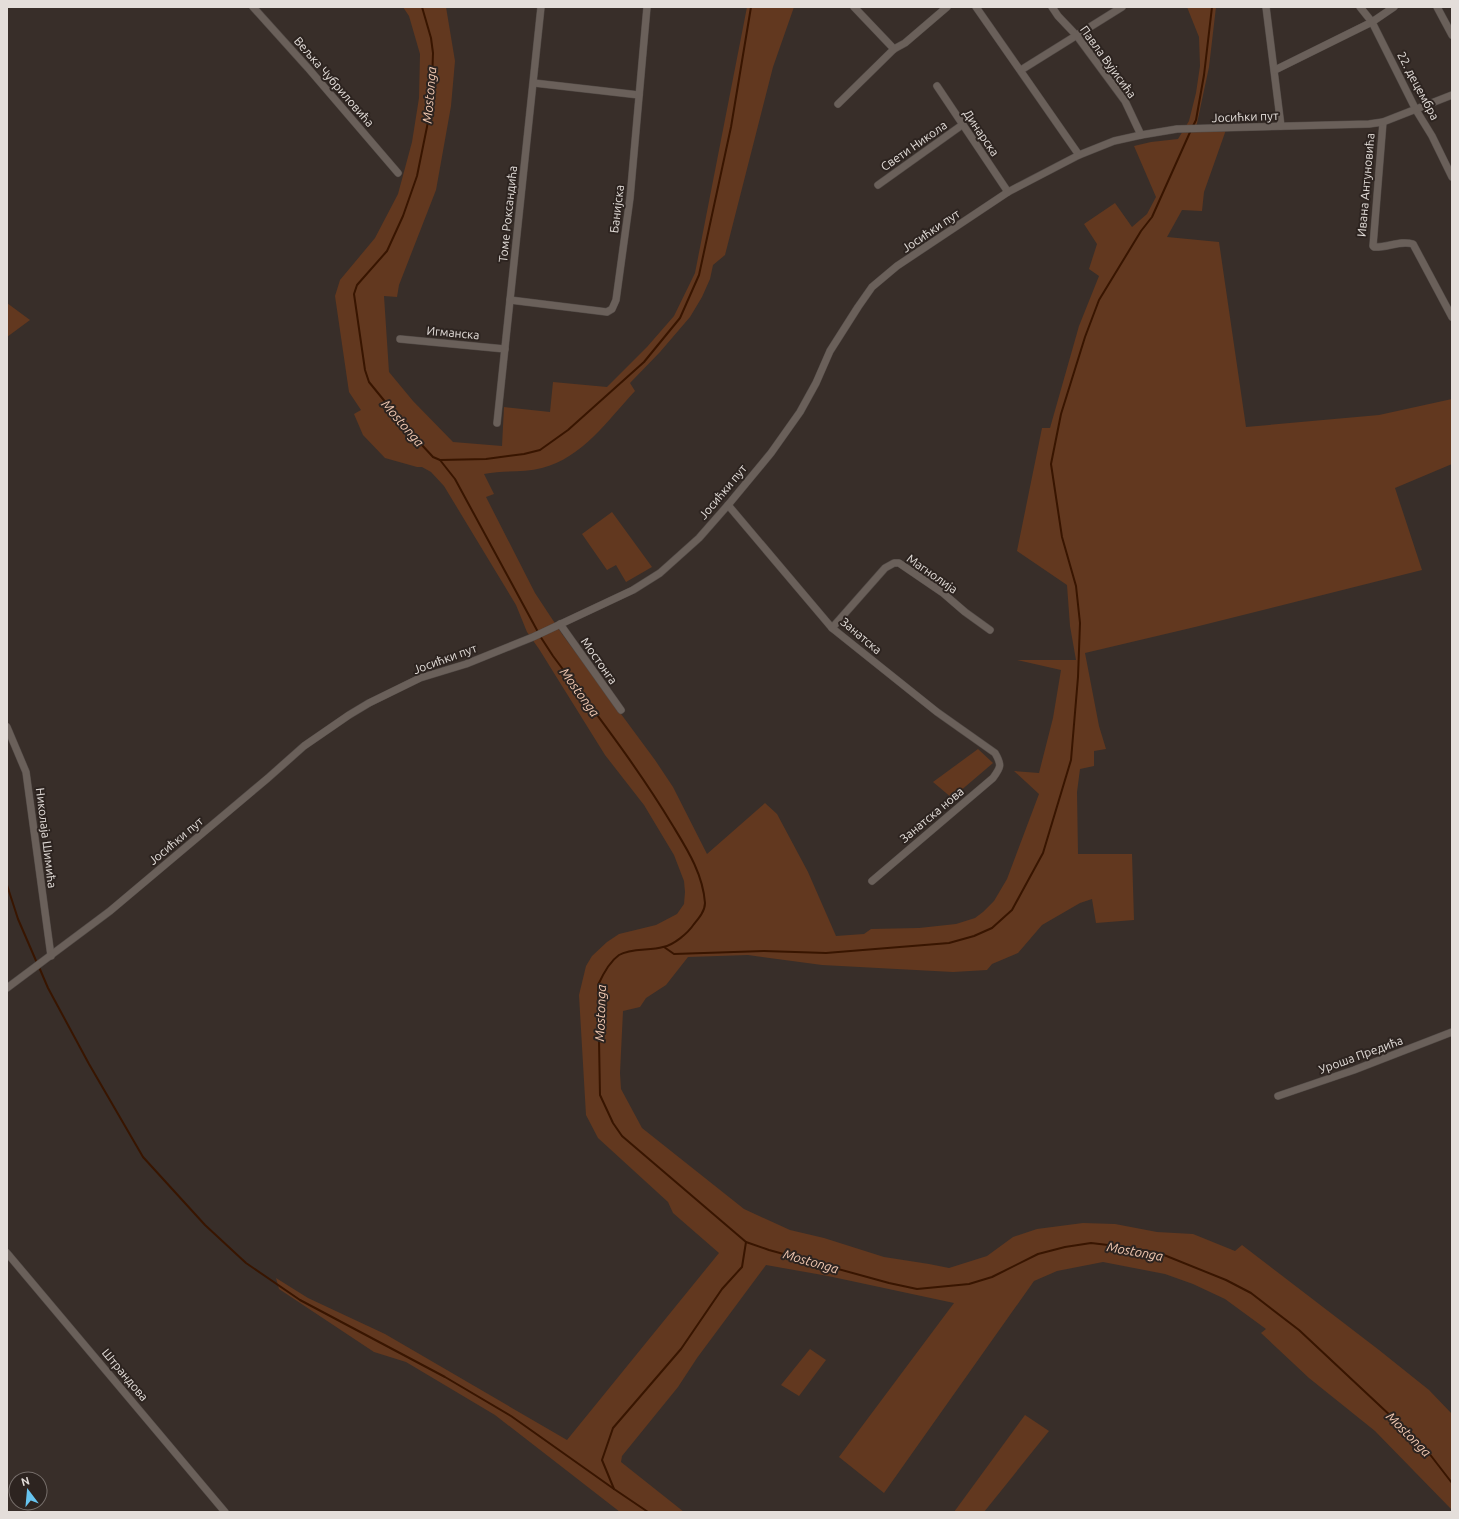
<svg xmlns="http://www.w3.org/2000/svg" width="1459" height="1519" viewBox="0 0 1459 1519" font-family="Ubuntu,sans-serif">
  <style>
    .green { fill: #62381f }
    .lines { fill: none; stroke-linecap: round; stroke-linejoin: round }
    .stream { stroke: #381500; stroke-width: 2 }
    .minor-casing { stroke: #524a46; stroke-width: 8 }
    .minor { stroke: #6a605a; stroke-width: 7 }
    .labels { text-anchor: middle; stroke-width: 4; stroke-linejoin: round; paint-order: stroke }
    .street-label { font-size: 12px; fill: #e4deda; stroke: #2d2420 }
    .water-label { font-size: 13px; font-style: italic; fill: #f2c9b2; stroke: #2d2420 }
  </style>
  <rect width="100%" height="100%" fill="#382e29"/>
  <g class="green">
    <path d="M 403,7 L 446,7 L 455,61 L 451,106 L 436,190 L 399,285 L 397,297 L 384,296 L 389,372 L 413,401 L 453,442 L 502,446 L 504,407 L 550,412 L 553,382 L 607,387 L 647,347 L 674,316 L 695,273 L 747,7 L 794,7 L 773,67 L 725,255 L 713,265 L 710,279 L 702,297 L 690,317 L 660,352 L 630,383 L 635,391 C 608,420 582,458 542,468 C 523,473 502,470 484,474 L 494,494 L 486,497 L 535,593 L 562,634 L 655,760 L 673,787 L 707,854 L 765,803 L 777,814 L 808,872 L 836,936 L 864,934 L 871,929 L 919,928 L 956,924 L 975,918 L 983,912 L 994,901 L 1007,879 L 1039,794 L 1014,771 L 1039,773 L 1053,718 L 1061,670 L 1017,660 L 1076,660 L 1070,626 L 1067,585 L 1017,551 L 1042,428 L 1050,428 L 1079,326 L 1099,276 L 1089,269 L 1097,244 L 1084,224 L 1115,203 L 1132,227 L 1147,214 L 1156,197 L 1134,146 L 1151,142 L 1178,139 L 1189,121 L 1196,93 L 1200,66 L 1199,37 L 1187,7 L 1216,7 L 1209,67 L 1196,128 L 1227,127 L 1204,192 L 1202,211 L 1182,210 L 1167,237 L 1219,242 L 1246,427 L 1379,415 L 1452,399 L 1452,464 L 1395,488 L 1422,570 L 1195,627 L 1085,653 L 1099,726 L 1106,749 L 1094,751 L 1094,766 L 1080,769 L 1077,792 L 1078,854 L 1132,854 L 1134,920 L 1096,923 L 1092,899 L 1080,903 L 1042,925 L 1018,953 L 992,964 L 987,970 L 953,972 L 822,965 L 748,955 L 688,957 L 666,985 L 646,998 L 640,1007 L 623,1011 L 620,1073 L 621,1089 L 642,1128 L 744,1209 L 790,1230 L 824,1238 L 884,1257 L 929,1264 L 949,1268 L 987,1256 L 1013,1237 L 1037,1229 L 1083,1223 L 1115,1224 L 1157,1232 L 1193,1234 L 1235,1251 L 1242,1245 L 1379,1350 L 1429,1390 L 1452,1414 L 1452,1510 L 1375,1431 L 1309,1378 L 1261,1333 L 1266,1329 L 1225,1299 L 1193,1284 L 1165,1274 L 1103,1262 L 1057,1271 L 1034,1281 L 884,1493 L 839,1457 L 954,1303 L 828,1276 L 766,1265 L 697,1358 L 678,1387 L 622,1456 L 621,1462 L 684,1512 L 620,1512 L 495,1415 L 406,1362 L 374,1352 L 279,1289 L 276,1278 L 308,1298 L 385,1334 L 567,1440 L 719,1253 L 673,1213 L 668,1202 L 598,1138 L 586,1115 L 579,995 L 586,966 L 592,956 L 607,942 L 619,934 L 656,925 L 677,914 L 684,904 L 685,892 L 684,881 L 674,855 L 644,805 L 605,755 L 539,649 L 527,632 L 516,605 L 444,486 L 431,472 L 422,467 L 417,467 L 385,458 L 363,435 L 354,414 L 361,410 L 349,392 L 335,296 L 340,280 L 375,238 L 398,194 L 412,142 L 419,98 L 420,54 L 409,16 Z"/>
    <path d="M 7,303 L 30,320 L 7,337 Z"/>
    <path d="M 612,512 L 652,567 L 626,582 L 616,565 L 607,570 L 582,534 Z"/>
    <path d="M 978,749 L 993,763 L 952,798 L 933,782 Z"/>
    <path d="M 810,1349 L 826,1360 L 799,1396 L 781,1385 Z"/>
    <path d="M 1025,1415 L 1049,1431 L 984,1512 L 954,1512 Z"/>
  </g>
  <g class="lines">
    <g class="stream">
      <path d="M 422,7 L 431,38 L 433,53 L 432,82 L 430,112 L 417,176 L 403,216 L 387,251 L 357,285 L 354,294 L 365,370 L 369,382 L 409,431 L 433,457 L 440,460 L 455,479 L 538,632"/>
      <path d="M 1193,126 L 1196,120 L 1204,75 L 1212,7"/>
      <path d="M 440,460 L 486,459 L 524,454 L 540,450 L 568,430 L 644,362 L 680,318 L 699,275 L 731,127 L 751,7"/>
      <path d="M 540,636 L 553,656 C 594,711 637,766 673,826 C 687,849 703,874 705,903 C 705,911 699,918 694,924 C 688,933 674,945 663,947 C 650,951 631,948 619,955 C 609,962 603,974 598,985 L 600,1095 L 613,1123 L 622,1136 L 746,1242 L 769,1250 L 889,1283 L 917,1289 L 969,1284 L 992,1277 L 1038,1254 L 1065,1247 L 1091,1243 L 1125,1247 L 1159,1253 L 1226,1280 L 1251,1293 L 1299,1330 L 1425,1448 L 1452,1483"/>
      <path d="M 7,885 L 18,919 L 37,963"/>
      <path d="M 664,947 L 674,954 L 764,951 L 826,953 L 949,943 L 974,936 L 992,928 L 1012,910 L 1043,853 L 1071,760 L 1078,677 L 1080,623 L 1076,586 L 1062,537 L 1051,464 L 1061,414 L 1085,337 L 1099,300 L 1141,231 L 1152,217 L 1191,130"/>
      <path d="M 39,967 L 48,988 L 89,1064 L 143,1157 L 205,1225 L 246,1263 L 300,1300 L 445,1377 L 511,1416 L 614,1489"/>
      <path d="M 648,1512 L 614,1489 L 602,1460 L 613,1428 L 681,1349 L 722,1289 L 742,1267 L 746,1242"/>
    </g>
    <defs>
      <g id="minor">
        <path d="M 253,7 L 308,68 L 398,173"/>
        <path d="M 854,7 L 894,49"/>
        <path d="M 976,7 L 1079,155"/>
        <path d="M 1052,7 L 1058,16 L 1077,36 L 1125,101 L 1141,135"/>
        <path d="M 1266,7 L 1281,126"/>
        <path d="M 1360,7 L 1372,22 L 1416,110 L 1432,136 L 1452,177"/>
        <path d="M 1437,7 L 1452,35"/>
        <path d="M 1021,70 L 1122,7"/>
        <path d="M 1275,70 L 1372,22 L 1394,7"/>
        <path d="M 534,83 L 639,95"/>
        <path d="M 937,86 L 1008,192"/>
        <path d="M 838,104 L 894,49 L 905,43 L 947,7"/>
        <path d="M 1383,122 L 1373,246 L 1374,247 C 1387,248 1400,240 1413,244 L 1452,317"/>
        <path d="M 878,185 L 962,125"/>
        <path d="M 510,300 L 607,312 L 612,309 L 616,300 L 630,198 L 647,7"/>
        <path d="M 400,339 L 505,349"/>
        <path d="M 497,423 L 541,7"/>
        <path d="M 728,505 L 832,628 L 937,712 L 995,753 C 1002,765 1001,767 993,778 L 872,881"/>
        <path d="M 560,624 L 621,710"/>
        <path d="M 832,628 L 885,568 L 894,563 L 899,563 L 943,593 L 965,612 L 990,630"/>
        <path d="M 7,727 L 26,772 L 51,956"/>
        <path d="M 7,988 L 110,911 L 268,778 L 304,746 L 349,715 L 369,703 L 420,678 L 466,664 L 533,637 L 633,590 L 660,573 L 699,538 L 728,505 L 771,453 L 800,412 L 816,383 L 830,351 L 858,307 L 872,287 L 897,266 L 1008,192 L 1079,155 L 1114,141 L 1141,135 L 1177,129 L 1369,124 L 1383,122 L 1452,95"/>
        <path d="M 1278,1096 L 1354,1070 L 1452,1032"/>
        <path d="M 7,1253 L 225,1512"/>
      </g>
    </defs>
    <use href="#minor" class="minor-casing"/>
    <use href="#minor" class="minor"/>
  </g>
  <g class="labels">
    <g class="street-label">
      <text transform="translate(1108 62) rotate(54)" y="4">Павла Вујисића</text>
      <text transform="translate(334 82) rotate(49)" y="4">Вељка Чубриловића</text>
      <text transform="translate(1418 86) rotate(62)" y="4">22. децембра</text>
      <text transform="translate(1245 117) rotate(-2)" y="4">Јосићки пут</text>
      <text transform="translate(981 133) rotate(56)" y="4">Динарска</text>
      <text transform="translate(914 146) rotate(-35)" y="4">Свети Никола</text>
      <text transform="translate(1366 185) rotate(-85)" y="4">Ивана Антуновића</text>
      <text transform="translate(617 209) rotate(-83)" y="4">Банијска</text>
      <text transform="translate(508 214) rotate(-84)" y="4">Томе Роксандића</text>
      <text transform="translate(931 231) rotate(-34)" y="4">Јосићки пут</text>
      <text transform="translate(453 333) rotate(5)" y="4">Игманска</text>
      <text transform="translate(723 492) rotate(-50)" y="4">Јосићки пут</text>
      <text transform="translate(932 574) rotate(35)" y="4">Магнолија</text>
      <text transform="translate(861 636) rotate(40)" y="4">Занатска</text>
      <text transform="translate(445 659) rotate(-20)" y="4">Јосићки пут</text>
      <text transform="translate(599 661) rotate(55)" y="4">Мостонга</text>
      <text transform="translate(932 815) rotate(-40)" y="4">Занатска нова</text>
      <text transform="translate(46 838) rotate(83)" y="4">Николаја Шимића</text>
      <text transform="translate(176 841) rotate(-40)" y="4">Јосићки пут</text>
      <text transform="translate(1361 1055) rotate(-20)" y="4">Уроша Предића</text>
      <text transform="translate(125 1375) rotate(50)" y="4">Штрандова</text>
    </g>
    <g class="water-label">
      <text transform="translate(429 95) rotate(-85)" y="5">Mostonga</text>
      <text transform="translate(403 423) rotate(49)" y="5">Mostonga</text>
      <text transform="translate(580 692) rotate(54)" y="5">Mostonga</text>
      <text transform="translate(600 1013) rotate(-88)" y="5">Mostonga</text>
      <text transform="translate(1135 1251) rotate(10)" y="5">Mostonga</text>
      <text transform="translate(811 1261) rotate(16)" y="5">Mostonga</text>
      <text transform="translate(1409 1434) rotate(45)" y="5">Mostonga</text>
    </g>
  </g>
  <rect width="1459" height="1519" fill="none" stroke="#e4deda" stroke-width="16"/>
  <g transform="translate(28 1491) rotate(344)"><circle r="19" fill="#2d2420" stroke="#766e6a"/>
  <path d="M0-3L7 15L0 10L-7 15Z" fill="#67c4ef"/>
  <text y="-6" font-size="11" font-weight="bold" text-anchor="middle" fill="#e4deda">N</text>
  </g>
</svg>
